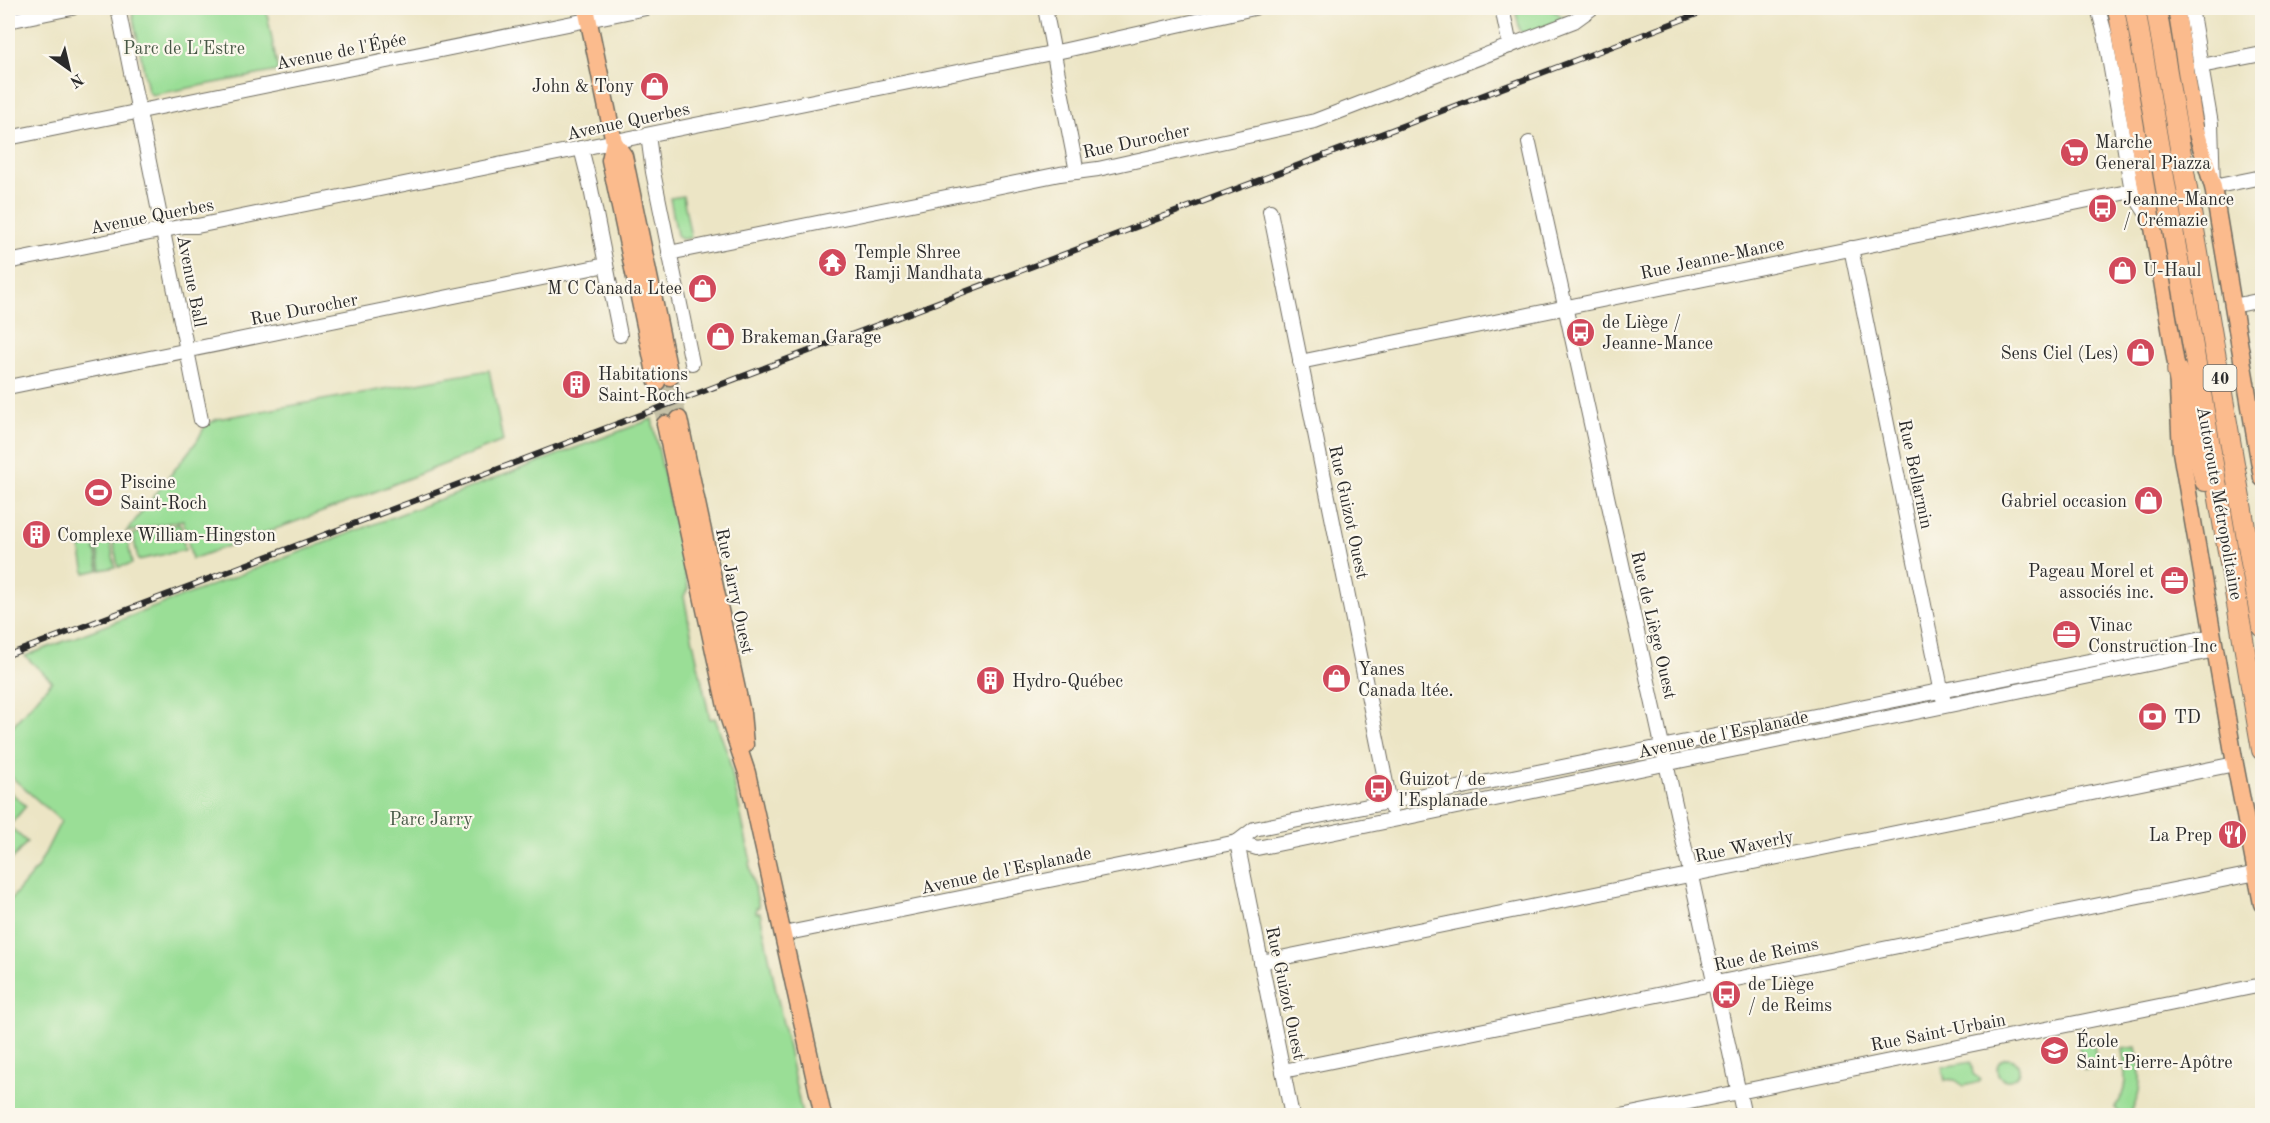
<svg xmlns="http://www.w3.org/2000/svg" width="2270" height="1123" viewBox="0 0 2270 1123" font-family="'Old Standard TT',serif">
  <style>
    .green { fill: #9ade96; stroke: #628460; stroke-width: 1.5 }
    .lines { fill: none; stroke-linecap: round; stroke-linejoin: round }
    .major-tunnel { stroke: #c5c0a6; stroke-width: 16; stroke-dasharray: 16 8; stroke-linecap: butt }
    .minor-casing { stroke: #6f6c61; stroke-width: 16 }
    .major-casing { stroke: #6f6c61; stroke-width: 19 }
    .highway-casing { stroke: #6f6c61; stroke-width: 22 }
    .minor { stroke: #fff; stroke-width: 14 }
    .major { stroke: #fbbb8d; stroke-width: 16 }
    .highway { stroke: #fbbb8d; stroke-width: 20 }
    .rail-casing { stroke: #2b2b2b; stroke-width: 6 }
    .rail { stroke: #fbf7ec; stroke-width: 4; stroke-dasharray: 11; stroke-linecap: butt }
    .labels { text-anchor: middle; stroke-width: 4.5; stroke-linejoin: round; paint-order: stroke }
    .shield { fill: #fbf7ec; stroke: #696865; stroke-width: 1.5 }
    .shield-label { font-size: 16px; font-weight: bold; fill: #2b2b2b }
    .park-label { font-size: 18px; fill: #475846; stroke: #fbf7ec }
    .street-label { font-size: 18px; fill: #2b2b2b; stroke: #fbf7ec }
    .poi-label { font-size: 18px; fill: #2b2b2b; stroke: #fbf7ec; text-anchor: start }
  </style>
  <rect width="100%" height="100%" fill="#fbf7ec"/>
  <filter id="ink" filterUnits="userSpaceOnUse"><feTurbulence type="fractalNoise" baseFrequency=".0167" numOctaves="2"/><feDisplacementMap in="SourceGraphic" scale="12" xChannelSelector="R" yChannelSelector="G"/><feConvolveMatrix kernelMatrix="1 2 1 2 8 2 1 2 1" color-interpolation-filters="sRGB"/></filter>
  <filter id="wash" filterUnits="userSpaceOnUse"><feTurbulence type="fractalNoise" baseFrequency=".008" numOctaves="4" result="noise"/><feDisplacementMap in="SourceGraphic" scale="24" xChannelSelector="R" yChannelSelector="G"/><feGaussianBlur stdDeviation="1.35" result="paint"/><feColorMatrix in="noise" values="0 0 0 0 0 0 0 0 0 0 0 0 0 0 0 0 0 1.4 0 .05"/><feComposite in="paint" operator="in"/></filter>
  <g filter="url(#wash)">
    <rect width="100%" height="100%" fill="#ece5c5"/>
    <g class="green">
      <path d="M 134,8 L 266,8 L 278,71 L 152,95 L 148,91 L 132,12 Z"/>
      <path d="M 1515,8 L 1548,8 L 1566,18 L 1525,34 L 1520,31 Z"/>
      <path d="M 683,196 L 691,238 L 681,239 L 677,235 L 670,198 Z"/>
      <path d="M 489,370 L 503,441 L 336,507 L 192,559 L 183,520 L 126,532 L 197,441 L 205,426 L 217,419 Z"/>
      <path d="M 652,419 L 688,588 L 684,596 L 689,623 L 710,719 L 715,718 L 728,755 L 751,862 L 749,863 L 759,907 L 756,908 L 756,913 L 760,913 L 802,1115 L 8,1115 L 8,903 L 38,867 L 61,821 L 8,774 L 8,731 L 52,681 L 25,656 Z"/>
      <path d="M 180,524 L 185,550 L 138,560 L 133,534 Z"/>
      <path d="M 127,537 L 132,564 L 118,567 L 113,540 Z"/>
      <path d="M 110,540 L 115,567 L 101,570 L 96,543 Z"/>
      <path d="M 94,544 L 99,570 L 85,573 L 80,547 Z"/>
      <path d="M 8,790 L 26,806 L 9,826 L 27,842 L 8,864 Z"/>
      <path d="M 2093,1040 L 2098,1067 L 2084,1070 L 2078,1043 Z"/>
      <path d="M 2136,1047 C 2141,1072 2144,1091 2130,1114 L 2122,1115 L 2115,1108 C 2129,1089 2125,1072 2122,1049 Z"/>
      <circle cx="2008" cy="1069" r="11"/>
      <path d="M 1971,1062 L 1973,1074 L 1980,1079 L 1979,1082 L 1964,1086 L 1955,1080 L 1945,1081 L 1942,1067 Z"/>
    </g>
  </g>
  <g filter="url(#ink)">
    <g class="lines">
      <g class="major-tunnel">
        <path d="M 670,377 L 679,419"/>
        <path d="M 657,382 L 665,424"/>
      </g>
      <defs>
        <g id="minor">
          <path d="M 118,8 L 201,420"/>
          <path d="M 1045,8 L 1077,172"/>
          <path d="M 1502,8 L 1510,46"/>
          <path d="M 2098,8 L 2105,34 L 2132,191 L 2150,219"/>
          <path d="M 2191,8 L 2211,124 L 2213,187 L 2262,177"/>
          <path d="M 8,21 L 72,8"/>
          <path d="M 2201,66 L 2262,54"/>
          <path d="M 648,135 L 653,172 L 692,363"/>
          <path d="M 8,138 L 646,8"/>
          <path d="M 1529,143 L 1744,1116"/>
          <path d="M 581,148 L 590,184 L 620,335"/>
          <path d="M 1270,211 L 1391,808"/>
          <path d="M 1851,248 L 1943,698"/>
          <path d="M 669,253 L 1060,174 L 1098,169 L 1315,121 L 1574,21 L 1592,8"/>
          <path d="M 8,262 L 184,226 L 197,226 L 1066,50 L 1254,8"/>
          <path d="M 2233,306 L 2262,300"/>
          <path d="M 1300,362 L 2132,191"/>
          <path d="M 8,387 L 606,265"/>
          <path d="M 1237,842 L 1257,848 L 2216,650"/>
          <path d="M 1237,842 L 1292,1116"/>
          <path d="M 783,934 L 1237,842 L 1254,829 L 2213,636"/>
          <path d="M 1261,962 L 2235,764"/>
          <path d="M 1283,1071 L 2257,873"/>
          <path d="M 1621,1116 L 2262,985"/>
        </g>
        <g id="major">
          <path d="M 586,8 L 614,142 L 624,156 L 670,377"/>
          <path d="M 2116,8 L 2177,370 L 2181,452 L 2235,764 L 2262,904"/>
          <path d="M 2176,8 L 2195,127 L 2213,187 L 2262,478"/>
          <path d="M 614,142 L 610,160 L 657,382"/>
          <path d="M 679,419 L 742,713 L 745,745"/>
          <path d="M 665,424 L 728,716 L 747,773 L 823,1116"/>
        </g>
        <g id="highway">
          <path d="M 2135,8 L 2262,750"/>
          <path d="M 2156,8 L 2262,627"/>
          <path d="M 2177,370 L 2205,481"/>
        </g>
      </defs>
      <use href="#minor" class="minor-casing"/>
      <use href="#major" class="major-casing"/>
      <use href="#highway" class="highway-casing"/>
      <use href="#minor" class="minor"/>
      <use href="#major" class="major"/>
      <use href="#highway" class="highway"/>
      <defs>
        <path id="rail" d="M 8,655 L 1713,8"/>
      </defs>
      <use href="#rail" class="rail-casing"/>
      <use href="#rail" class="rail"/>
    </g>
  </g>
  <defs>
    <symbol id="shop-disc" viewBox="-11 -11 22 22"><circle r="9.5" fill="#d1495b" stroke="#fbf7ec"/><path d="M-5-2.5h2.3a2.7 3.5 0 0 1 5.4 0H5L5.5 6h-11ZM-1.5-2.5h3a1.5 2.3 0 0 0-3 0Z" fill="#fff"/></symbol>
    <symbol id="supermarket-disc" viewBox="-11 -11 22 22"><circle r="9.5" fill="#d1495b" stroke="#fbf7ec"/><path d="M-6-5.5h2.5l.6 2H6L4.5 2H-2.5L-4.4-4H-6ZM-1.5 3.2a1.3 1.3 0 1 0 .1 0ZM3 3.2a1.3 1.3 0 1 0 .1 0Z" fill="#fff"/></symbol>
    <symbol id="bus-disc" viewBox="-11 -11 22 22"><circle r="9.5" fill="#d1495b" stroke="#fbf7ec"/><path d="M-5-6H5V4H4V6H2V4H-2V6H-4V4H-5ZM-3.5-4V0h7V-4ZM-3.5 1.2v1.5H-2V1.2ZM2 1.2v1.5H3.5V1.2Z" fill="#fff"/></symbol>
    <symbol id="temple-disc" viewBox="-11 -11 22 22"><circle r="9.5" fill="#d1495b" stroke="#fbf7ec"/><path d="M0-6L5-2H3V0L6.5 2.5H4V6H1.5V3h-3V6H-4V2.5H-6.5L-3 0V-2H-5Z" fill="#fff"/></symbol>
    <symbol id="building-disc" viewBox="-11 -11 22 22"><circle r="9.5" fill="#d1495b" stroke="#fbf7ec"/><path d="M-4-6H4V6H1V3H-1V6H-4ZM-2.5-4.3h1.7v1.8h-1.7ZM.8-4.3h1.7v1.8H.8ZM-2.5-1h1.7V.8h-1.7ZM.8-1h1.7V.8H.8Z" fill="#fff"/></symbol>
    <symbol id="stadium-disc" viewBox="-11 -11 22 22"><circle r="9.5" fill="#d1495b" stroke="#fbf7ec"/><path d="M0-5a6.5 5 0 1 0 0 10a6.5 5 0 1 0 0-10ZM-3.5-1.8h7v3.6h-7Z" fill="#fff"/></symbol>
    <symbol id="office-disc" viewBox="-11 -11 22 22"><circle r="9.5" fill="#d1495b" stroke="#fbf7ec"/><path d="M-6-3h4V-5.5h4V-3h4V5H-6ZM-1-4.5V-3h2v-1.5ZM-6 0V1H6V0Z" fill="#fff"/></symbol>
    <symbol id="bank-disc" viewBox="-11 -11 22 22"><circle r="9.5" fill="#d1495b" stroke="#fbf7ec"/><path d="M-6-4H6V4H-6ZM0-2.3a2.3 2.3 0 1 0 0 4.6a2.3 2.3 0 1 0 0-4.6Z" fill="#fff"/></symbol>
    <symbol id="restaurant-disc" viewBox="-11 -11 22 22"><circle r="9.5" fill="#d1495b" stroke="#fbf7ec"/><path d="M-5-6h1v4h1v-4h1v4h1v-4h1v5L-1.5 .5V6h-2V.5L-5-1ZM5-6V6H3V1.5H1.5Q1.5-4 5-6Z" fill="#fff"/></symbol>
    <symbol id="school-disc" viewBox="-11 -11 22 22"><circle r="9.5" fill="#d1495b" stroke="#fbf7ec"/><path d="M0-5L7-2L0 1L-7-2ZM-4 1L0 2.5L4 1V4Q0 6-4 4Z" fill="#fff"/></symbol>
  </defs>
  <g fill-rule="evenodd">
    <use href="#shop-disc" x="638" y="70" width="33" height="33"/>
    <use href="#supermarket-disc" x="2058" y="136" width="33" height="33"/>
    <use href="#bus-disc" x="2086" y="192" width="33" height="33"/>
    <use href="#temple-disc" x="816" y="246" width="33" height="33"/>
    <use href="#shop-disc" x="2106" y="254" width="33" height="33"/>
    <use href="#shop-disc" x="686" y="272" width="33" height="33"/>
    <use href="#bus-disc" x="1564" y="316" width="33" height="33"/>
    <use href="#shop-disc" x="704" y="320" width="33" height="33"/>
    <use href="#shop-disc" x="2124" y="336" width="33" height="33"/>
    <use href="#building-disc" x="560" y="368" width="33" height="33"/>
    <use href="#stadium-disc" x="82" y="476" width="33" height="33"/>
    <use href="#shop-disc" x="2132" y="484" width="33" height="33"/>
    <use href="#building-disc" x="20" y="518" width="33" height="33"/>
    <use href="#office-disc" x="2158" y="564" width="33" height="33"/>
    <use href="#office-disc" x="2050" y="618" width="33" height="33"/>
    <use href="#shop-disc" x="1320" y="662" width="33" height="33"/>
    <use href="#building-disc" x="974" y="664" width="33" height="33"/>
    <use href="#bank-disc" x="2136" y="700" width="33" height="33"/>
    <use href="#bus-disc" x="1362" y="772" width="33" height="33"/>
    <use href="#restaurant-disc" x="2216" y="818" width="33" height="33"/>
    <use href="#bus-disc" x="1710" y="978" width="33" height="33"/>
    <use href="#school-disc" x="2038" y="1034" width="33" height="33"/>
  </g>
  <g class="labels">
    <rect class="shield" x="2203.5" y="365" width="33" height="26" rx="4.5"/>
    <g class="shield-label">
      <text x="2220" y="384">40</text>
    </g>
    <g class="park-label">
      <text x="184" y="54">Parc de L'Estre</text>
      <text x="431" y="825">Parc Jarry</text>
    </g>
    <g class="street-label">
      <text transform="translate(341 51) rotate(-11)" y="6">Avenue de l'Épée</text>
      <text transform="translate(628 121) rotate(-12)" y="6">Avenue Querbes</text>
      <text transform="translate(1136 141) rotate(-12)" y="6">Rue Durocher</text>
      <text transform="translate(152 216) rotate(-11)" y="6">Avenue Querbes</text>
      <text transform="translate(1712 258) rotate(-12)" y="6">Rue Jeanne-Mance</text>
      <text transform="translate(192 281) rotate(79)" y="6">Avenue Ball</text>
      <text transform="translate(304 309) rotate(-11)" y="6">Rue Durocher</text>
      <text transform="translate(1916 474) rotate(78)" y="6">Rue Bellarmin</text>
      <text transform="translate(2220 503) rotate(80)" y="6">Autoroute Métropolitaine</text>
      <text transform="translate(1349 512) rotate(78)" y="6">Rue Guizot Ouest</text>
      <text transform="translate(735 591) rotate(78)" y="6">Rue Jarry Ouest</text>
      <text transform="translate(1654 625) rotate(77)" y="6">Rue de Liège Ouest</text>
      <text transform="translate(1723 734) rotate(-12)" y="6">Avenue de l'Esplanade</text>
      <text transform="translate(1744 846) rotate(-12)" y="6">Rue Waverly</text>
      <text transform="translate(1006 870) rotate(-12)" y="6">Avenue de l'Esplanade</text>
      <text transform="translate(1766 954) rotate(-12)" y="6">Rue de Reims</text>
      <text transform="translate(1286 993) rotate(78)" y="6">Rue Guizot Ouest</text>
      <text transform="translate(1938 1032) rotate(-11)" y="6">Rue Saint-Urbain</text>
    </g>
    <g class="poi-label">
      <text x="634" y="92" text-anchor="end">John &amp; Tony</text>
      <text x="2095" y="148">Marche<tspan x="2095" dy="21">General Piazza</tspan></text>
      <text x="2123" y="205">Jeanne-Mance<tspan x="2123" dy="21">/ Crémazie</tspan></text>
      <text x="854" y="258">Temple Shree<tspan x="854" dy="21">Ramji Mandhata</tspan></text>
      <text x="2143" y="276">U-Haul</text>
      <text x="682" y="294" text-anchor="end">M C Canada Ltee</text>
      <text x="1602" y="328">de Liège /<tspan x="1602" dy="21">Jeanne-Mance</tspan></text>
      <text x="741" y="343">Brakeman Garage</text>
      <text x="2119" y="359" text-anchor="end">Sens Ciel (Les)</text>
      <text x="598" y="380">Habitations<tspan x="598" dy="21">Saint-Roch</tspan></text>
      <text x="120" y="488">Piscine<tspan x="120" dy="21">Saint-Roch</tspan></text>
      <text x="2127" y="507" text-anchor="end">Gabriel occasion</text>
      <text x="57" y="541">Complexe William-Hingston</text>
      <text x="2154" y="577" text-anchor="end">Pageau Morel et<tspan x="2154" dy="21">associés inc.</tspan></text>
      <text x="2088" y="631">Vinac<tspan x="2088" dy="21">Construction Inc</tspan></text>
      <text x="1358" y="675">Yanes<tspan x="1358" dy="21">Canada ltée.</tspan></text>
      <text x="1012" y="687">Hydro-Québec</text>
      <text x="2174" y="723">TD</text>
      <text x="1399" y="785">Guizot / de<tspan x="1399" dy="21">l'Esplanade</tspan></text>
      <text x="2212" y="841" text-anchor="end">La Prep</text>
      <text x="1748" y="990">de Liège<tspan x="1748" dy="21">/ de Reims</tspan></text>
      <text x="2076" y="1047">École<tspan x="2076" dy="21">Saint-Pierre-Apôtre</tspan></text>
    </g>
  </g>
  <rect width="2270" height="1123" fill="none" stroke="#fbf7ec" stroke-width="30"/>
  <g transform="translate(69 69) rotate(146)" stroke="#fbf7ec" stroke-width="4.5" paint-order="stroke">
  <path d="M0-4.5L10 22L0 15L-10 22Z" fill="#2b2b2b"/>
  <text y="-9" font-size="16" font-weight="bold" text-anchor="middle" fill="#2b2b2b">N</text>
  </g>
</svg>
